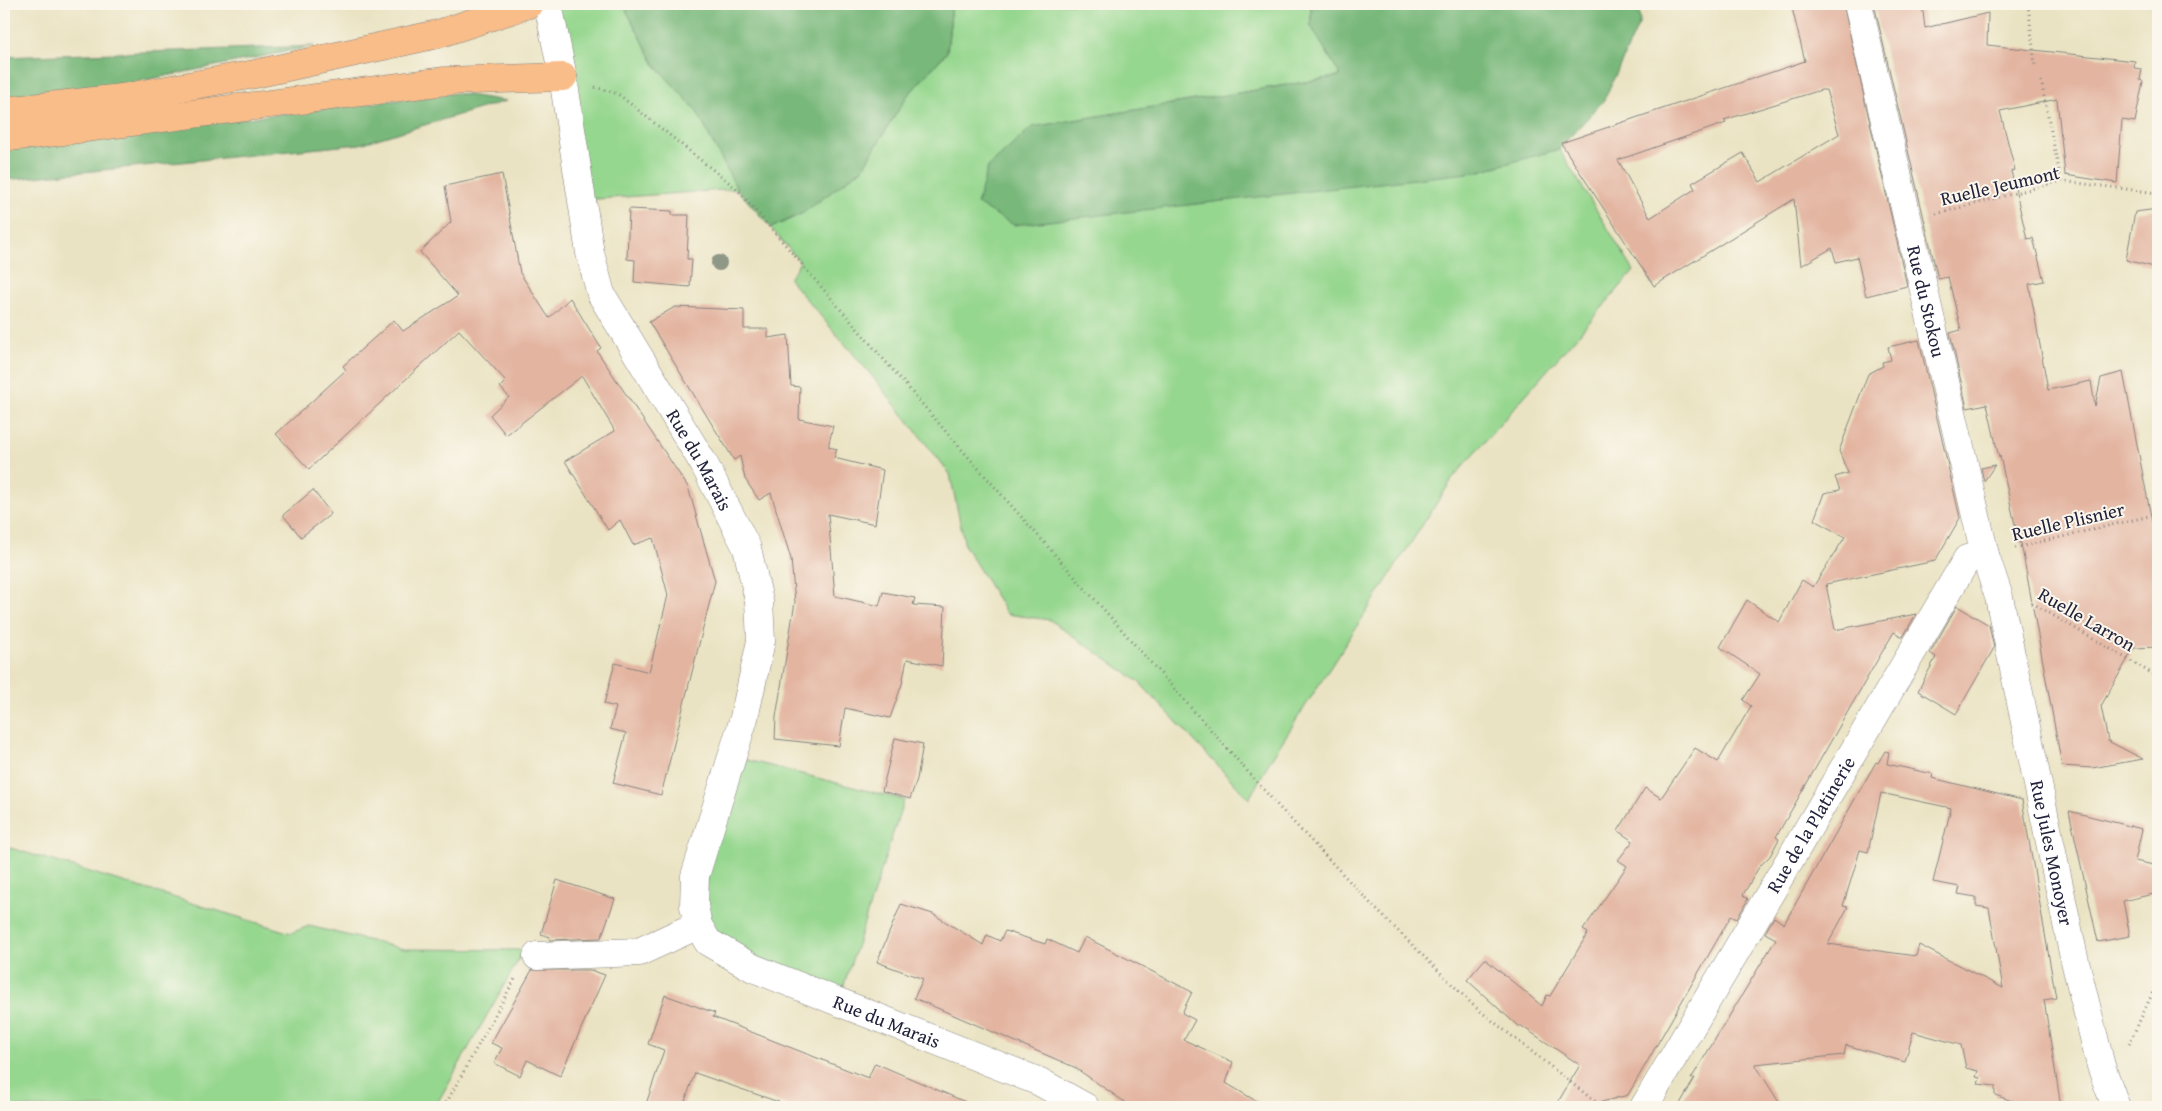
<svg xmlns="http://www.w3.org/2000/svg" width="2162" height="1111" viewBox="0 0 2162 1111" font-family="'Gentium Book Plus',serif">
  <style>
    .green { fill: #96d78f; stroke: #5c7c65 }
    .forest { fill: #78b87a; stroke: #4d6d5a }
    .building { fill: #e3b5a1; fill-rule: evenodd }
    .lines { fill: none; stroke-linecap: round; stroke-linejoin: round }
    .minor-casing { stroke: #86827f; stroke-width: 29 }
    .highway-casing { stroke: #86827f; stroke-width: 29 }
    .path { stroke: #86827f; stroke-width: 3; stroke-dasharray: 1 4; stroke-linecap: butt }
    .minor { stroke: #fff; stroke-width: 28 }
    .highway { stroke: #f8bd89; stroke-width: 28 }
    .tree { fill: #8f9786 }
    .labels { text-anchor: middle; stroke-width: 4; stroke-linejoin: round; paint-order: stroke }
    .street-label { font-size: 19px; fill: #22223b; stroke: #fbf7ec }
  </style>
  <rect width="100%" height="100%" fill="#fbf7ec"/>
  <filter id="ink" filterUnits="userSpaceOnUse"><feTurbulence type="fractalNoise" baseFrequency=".02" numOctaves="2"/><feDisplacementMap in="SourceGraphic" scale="10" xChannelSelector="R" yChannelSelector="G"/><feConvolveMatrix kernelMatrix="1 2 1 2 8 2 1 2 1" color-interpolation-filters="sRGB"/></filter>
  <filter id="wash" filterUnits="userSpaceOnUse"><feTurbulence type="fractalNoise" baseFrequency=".0096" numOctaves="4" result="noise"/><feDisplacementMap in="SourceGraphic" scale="20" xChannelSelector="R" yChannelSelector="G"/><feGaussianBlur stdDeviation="1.12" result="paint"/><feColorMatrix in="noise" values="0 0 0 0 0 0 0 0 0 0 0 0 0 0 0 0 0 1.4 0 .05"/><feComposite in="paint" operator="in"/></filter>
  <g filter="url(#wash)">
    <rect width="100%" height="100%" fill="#eae3c3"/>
    <g class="green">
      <path d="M 548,4 L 623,4 L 655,65 L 696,110 L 737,189 L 582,200 Z"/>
      <path d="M 952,4 L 1311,4 L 1311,26 L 1341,76 L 1032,127 L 1476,172 L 1559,149 L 1634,271 L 1453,478 L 1271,759 L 1249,799 L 1139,682 L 1050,620 L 1007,614 L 965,546 L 950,474 L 868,371 L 789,279 L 800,262 L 771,228 L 803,213 L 862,169 L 907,96 L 947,52 Z"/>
      <path d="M 731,756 L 904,800 L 838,1003 L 698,925 Z"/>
      <path d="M 4,846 L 291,933 L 309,926 L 404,949 L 524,950 L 435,1107 L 4,1107 Z"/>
    </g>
    <g class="forest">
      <path d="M 623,4 L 952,4 L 947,52 L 907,96 L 862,169 L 803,213 L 771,228 L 737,189 L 696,110 L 655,65 Z"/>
      <path d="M 1311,4 L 1639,4 L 1640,22 L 1604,100 L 1559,149 L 1476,172 L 1014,225 L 977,204 L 988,167 L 1032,127 L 1341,76 L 1311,26 Z"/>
      <path d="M 314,46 L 67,96 L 4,99 L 4,57 Z"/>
      <path d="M 456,93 L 506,101 L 360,144 L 4,180 L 4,147 Z"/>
    </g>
    <g id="blocks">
      <g class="building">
        <path d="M 1791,4 L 1843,4 L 1907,286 L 1866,296 L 1857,257 L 1836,262 L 1832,248 L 1801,266 L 1794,199 L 1654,286 L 1561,143 L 1805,61 ZM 1821,90 L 1826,90 L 1839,134 L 1760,182 L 1743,153 L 1692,183 L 1695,189 L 1650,218 L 1618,160 L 1726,123 L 1724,120 Z"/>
        <path d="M 1874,4 L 1922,4 L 1925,28 L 1988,13 L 1987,45 L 2135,61 L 2134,68 L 2142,69 L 2140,80 L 2143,81 L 2135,122 L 2122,120 L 2117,183 L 2065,175 L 2057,99 L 2000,111 L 2015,170 L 2011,171 L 2027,239 L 2033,238 L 2044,281 L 2029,284 L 2048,390 L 2091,381 L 2095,406 L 2101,378 L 2123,372 L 2152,522 L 2158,520 L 2158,647 L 2134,648 L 2101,706 L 2108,741 L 2143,759 L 2092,768 L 2062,766 L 2021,543 L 2019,543 L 2000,456 L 1999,458 L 1987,404 L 1967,408 L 1950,333 L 1961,330 L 1948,277 L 1938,279 Z"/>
        <path d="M 502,174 L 520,273 L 549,318 L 570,298 L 601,348 L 597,351 L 688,487 L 715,581 L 661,795 L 613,783 L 626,733 L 610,729 L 616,707 L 604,704 L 615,663 L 649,672 L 668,595 L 653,538 L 633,545 L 620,520 L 608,530 L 565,461 L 615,431 L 582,376 L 506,435 L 490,415 L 509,397 L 500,387 L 506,381 L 459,330 L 309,469 L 276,434 L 346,370 L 343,366 L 394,320 L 403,331 L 458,296 L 420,252 L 451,222 L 445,186 Z"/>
        <path d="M 629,209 L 672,211 L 672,215 L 689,215 L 687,259 L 692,259 L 690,287 L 634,282 L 635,260 L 627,259 Z"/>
        <path d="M 2158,209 L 2158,268 L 2126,260 L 2135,212 Z"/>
        <path d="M 675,307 L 744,310 L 744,329 L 768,329 L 768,338 L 788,335 L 791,386 L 800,387 L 799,419 L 833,426 L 829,443 L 829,447 L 837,449 L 834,458 L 883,470 L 875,524 L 828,514 L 835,596 L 879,606 L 883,592 L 915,598 L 913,605 L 945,607 L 942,666 L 907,659 L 902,684 L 890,718 L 845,708 L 839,746 L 775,739 L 776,717 L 795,602 L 791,559 L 771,493 L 759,500 L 745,479 L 740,456 L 734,460 L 649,322 Z"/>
        <path d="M 1919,340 L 1960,518 L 1935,561 L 1826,584 L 1835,630 L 1916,614 L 1903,637 L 1894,632 L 1878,659 L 1776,837 L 1779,839 L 1770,856 L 1759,867 L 1743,895 L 1748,899 L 1737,919 L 1731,916 L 1628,1095 L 1583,1107 L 1555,1107 L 1580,1065 L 1520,1025 L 1519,1027 L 1467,980 L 1485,959 L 1542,1006 L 1547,995 L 1550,996 L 1588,933 L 1583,930 L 1627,866 L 1618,860 L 1633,841 L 1618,831 L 1645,788 L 1661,798 L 1695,748 L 1718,762 L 1751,706 L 1743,700 L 1760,674 L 1720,647 L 1747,600 L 1779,622 L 1802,580 L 1813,587 L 1845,537 L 1814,520 L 1824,493 L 1840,490 L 1835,477 L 1848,473 L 1839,451 L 1868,374 L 1883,366 L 1882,362 L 1891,360 L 1888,347 Z"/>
        <path d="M 1995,465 L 1984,481 L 1981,468 Z"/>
        <path d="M 313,490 L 331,514 L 301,537 L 283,515 Z"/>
        <path d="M 1957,606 L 1989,625 L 1994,648 L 1956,714 L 1918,691 L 1936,657 L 1930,653 Z"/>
        <path d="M 895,738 L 923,744 L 917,779 L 910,799 L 882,791 Z"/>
        <path d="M 1885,751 L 1889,752 L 1887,764 L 1933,774 L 1932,778 L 2022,800 L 2056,998 L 2044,1000 L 2061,1107 L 2029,1107 L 1995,1095 L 1995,1086 L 1978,1084 L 1980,1078 L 1976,1077 L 1978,1071 L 1966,1068 L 1961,1045 L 1913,1032 L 1905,1062 L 1846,1045 L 1844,1055 L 1755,1064 L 1782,1107 L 1678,1107 L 1695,1078 L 1691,1079 L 1776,939 L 1765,933 L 1774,917 L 1784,924 L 1876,762 L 1878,763 ZM 1881,793 L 1951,808 L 1933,882 L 1960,887 L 1958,894 L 1976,897 L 1976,906 L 1989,908 L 2003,988 L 1919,945 L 1916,956 L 1828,944 L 1848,907 L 1843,906 L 1860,850 L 1868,852 Z"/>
        <path d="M 2069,811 L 2142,829 L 2135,861 L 2158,866 L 2158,893 L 2123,901 L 2130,936 L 2098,942 Z"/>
        <path d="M 557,880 L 615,899 L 601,938 L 549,940 L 550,937 L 541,934 Z"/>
        <path d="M 901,904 L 933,914 L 983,945 L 987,935 L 1000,941 L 1005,931 L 1045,944 L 1047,939 L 1077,953 L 1085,937 L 1192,992 L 1182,1013 L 1195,1020 L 1184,1040 L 1233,1062 L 1226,1083 L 1266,1107 L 1132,1107 L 1074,1067 L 914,998 L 923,979 L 877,962 Z"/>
        <path d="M 532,970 L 590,970 L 605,975 L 560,1076 L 527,1060 L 520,1076 L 494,1063 L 502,1048 L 491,1043 Z"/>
        <path d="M 665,995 L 715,1013 L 713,1017 L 868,1078 L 875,1063 L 977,1107 L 793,1107 L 695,1073 L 683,1107 L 645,1107 L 664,1050 L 648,1044 Z"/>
      </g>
    </g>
  </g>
  <g filter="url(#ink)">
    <use href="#blocks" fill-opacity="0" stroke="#86827f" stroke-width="1"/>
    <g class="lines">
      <defs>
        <g id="minor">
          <path id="s1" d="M 548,4 L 563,77 L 590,253 L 601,294 L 704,464 L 747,548 L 759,601 L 761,641 L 744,718 L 695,876 L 694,906 L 698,925 L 708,942 L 753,968 L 1040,1082 L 1085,1107"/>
          <path id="s2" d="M 1858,4 L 1985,555 L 1999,597 L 2073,953 L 2101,1066 L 2116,1107"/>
          <path d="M 537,956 L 639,952 L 698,925"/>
          <path id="s3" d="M 1644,1107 L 1967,559 L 1985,555"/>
        </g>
        <g id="highway">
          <path d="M 4,111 L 122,98 L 255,74 L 438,34 L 529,4"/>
          <path d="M 4,137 L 32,135 L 445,81 L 563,77"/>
        </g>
      </defs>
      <use href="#minor" class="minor-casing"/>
      <use href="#highway" class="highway-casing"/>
      <g class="path">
        <path d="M 2028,4 L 2035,65"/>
        <path d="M 2041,81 L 2061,181"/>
        <path d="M 595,87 L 618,94 L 737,189 L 954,441 L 1280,808 L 1373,906 L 1475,1007 L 1602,1107"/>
        <path d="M 1936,214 L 2061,181 L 2158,193"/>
        <path d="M 2015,548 L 2158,514"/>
        <path d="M 2032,603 L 2158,677"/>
        <path d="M 2129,1044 L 2158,981"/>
        <path d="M 444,1107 L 516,977"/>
      </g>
      <use href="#minor" class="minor"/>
      <use href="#highway" class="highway"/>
    </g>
    <circle class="tree" cx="719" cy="263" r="8"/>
  </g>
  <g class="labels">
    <g class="street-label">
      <text transform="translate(2000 185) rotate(-13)" y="7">Ruelle Jeumont</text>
      <text dy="7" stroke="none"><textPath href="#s2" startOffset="305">Rue du Stokou</textPath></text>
      <text dy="7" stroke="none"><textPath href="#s1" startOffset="488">Rue du Marais</textPath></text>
      <text transform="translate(2068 521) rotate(-13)" y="7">Ruelle Plisnier</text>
      <text transform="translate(2087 619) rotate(30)" y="7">Ruelle Larron</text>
      <text dy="7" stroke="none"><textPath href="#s3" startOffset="328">Rue de la Platinerie</textPath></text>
      <text dy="7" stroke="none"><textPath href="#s2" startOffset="871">Rue Jules Monoyer</textPath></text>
      <text dy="7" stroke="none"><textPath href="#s1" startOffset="1192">Rue du Marais</textPath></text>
    </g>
  </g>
  <rect width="2162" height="1111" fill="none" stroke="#fbf7ec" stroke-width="20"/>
</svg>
